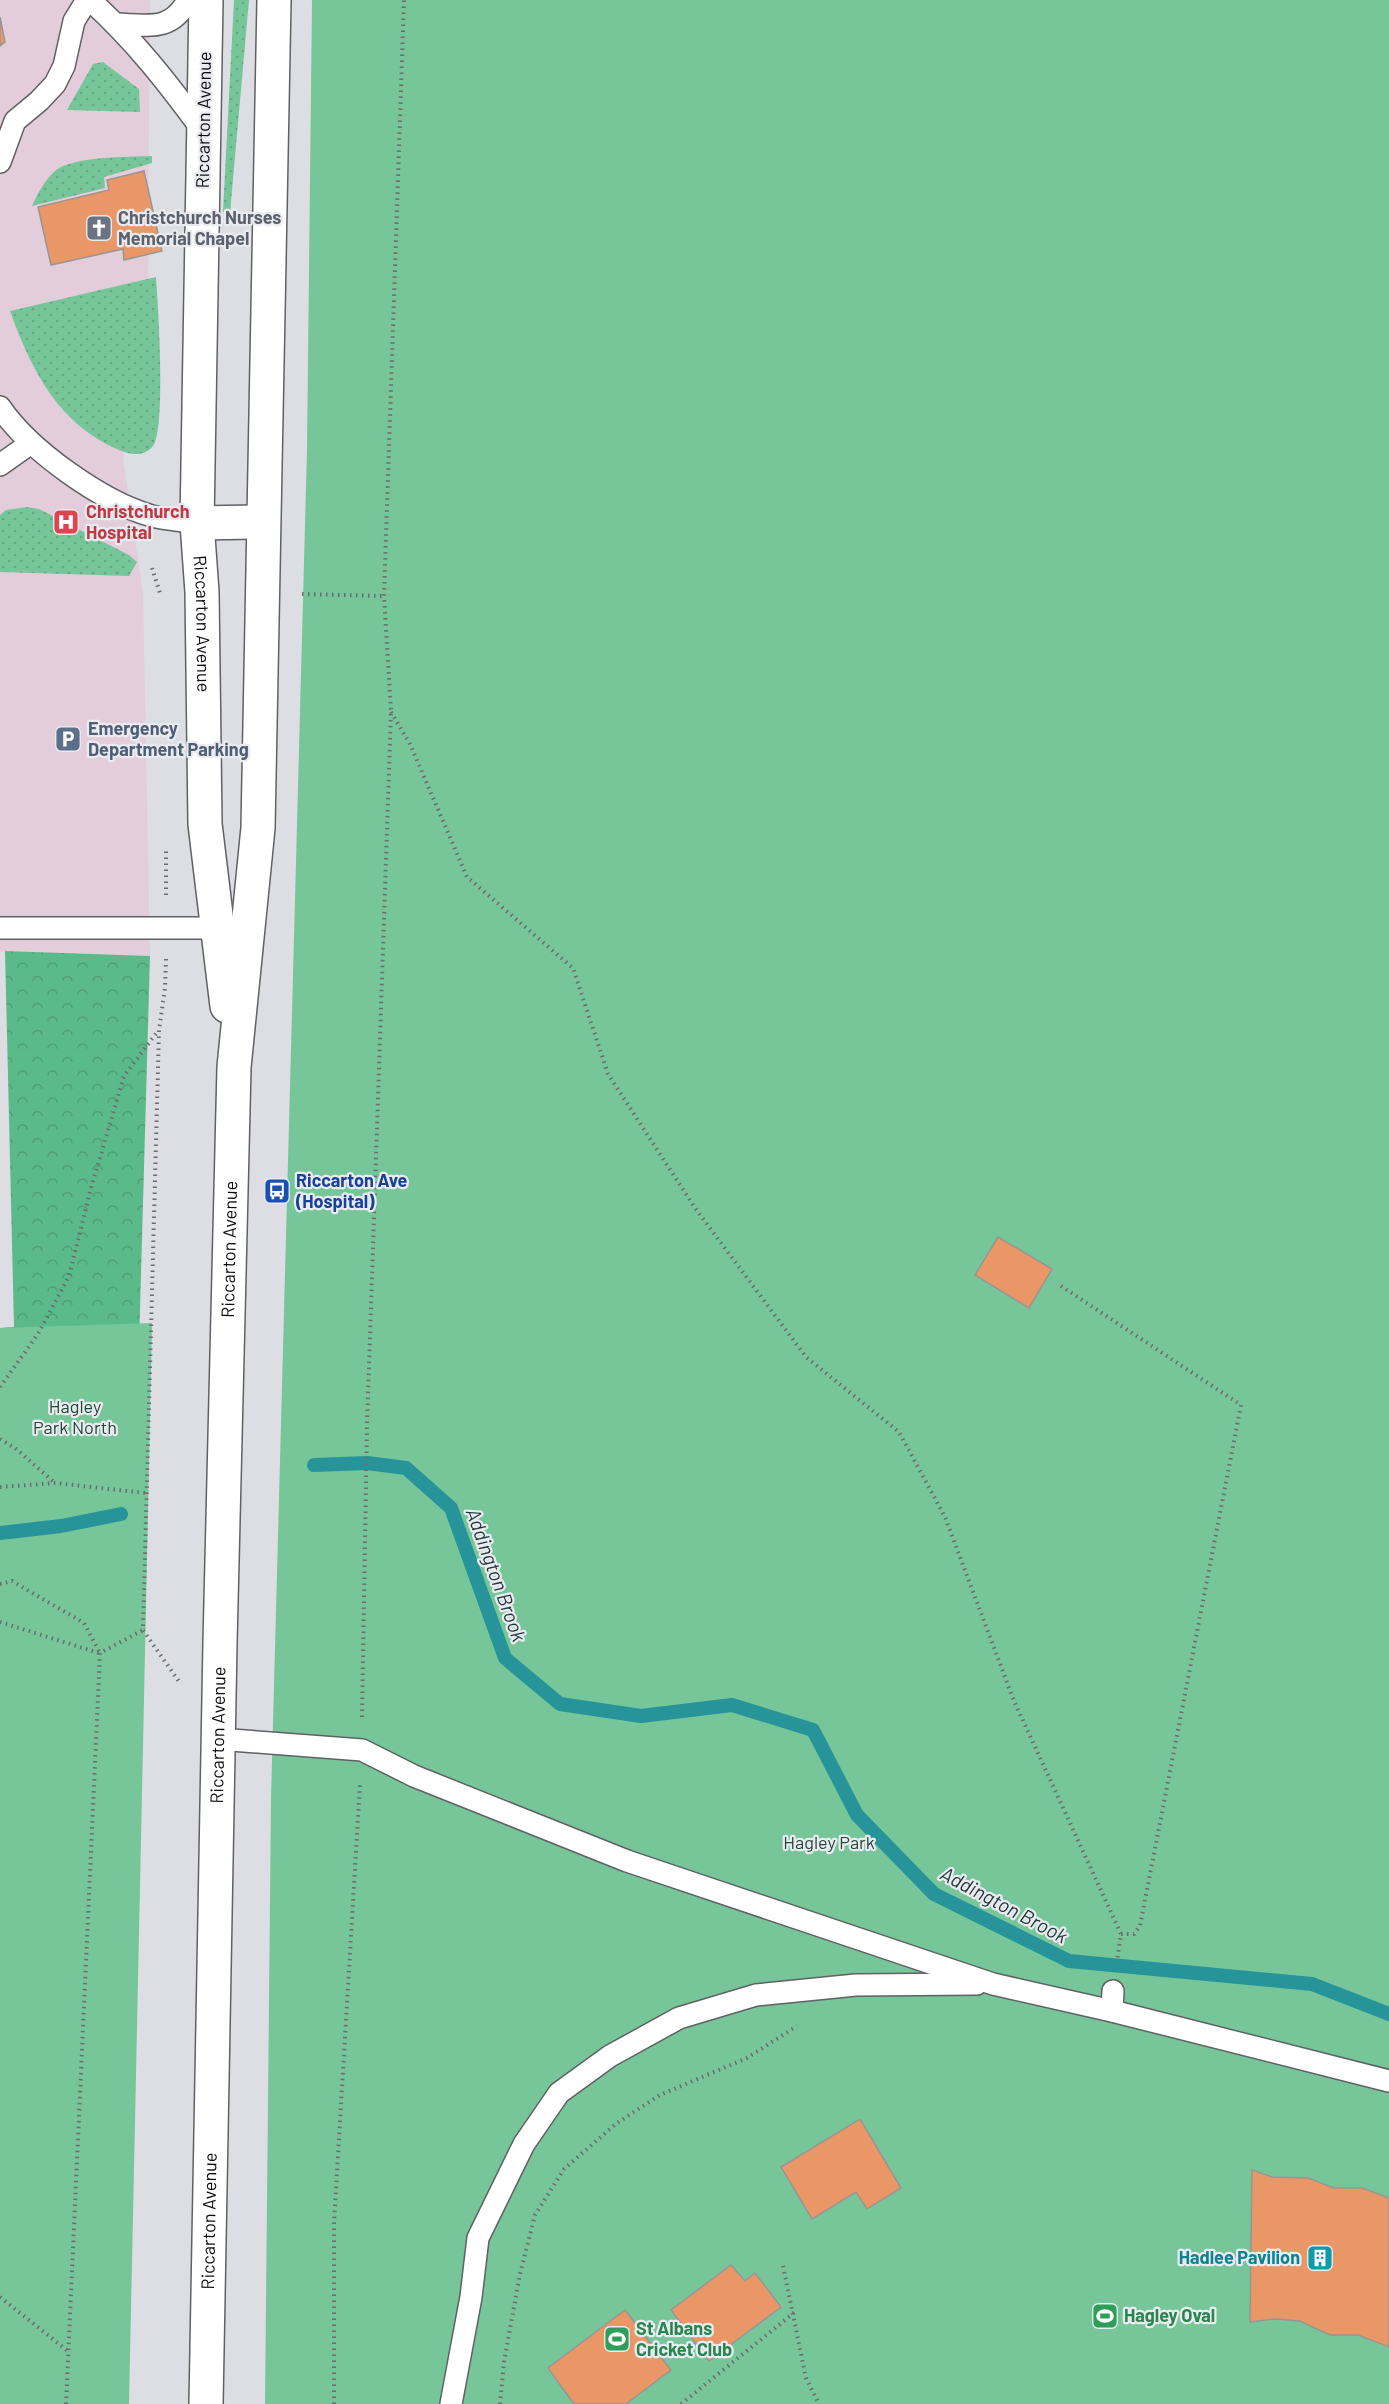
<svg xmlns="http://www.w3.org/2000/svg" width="1389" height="2404" viewBox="0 0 1389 2404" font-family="Barlow,sans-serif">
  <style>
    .medical { fill: #e4cdda }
    .grass { fill: url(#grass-dots) }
    .forest { fill: url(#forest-crowns) }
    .park { fill: #76c69a }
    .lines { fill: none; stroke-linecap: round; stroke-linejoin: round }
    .stream { stroke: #279499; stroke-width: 14 }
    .building { fill: #ea9768; stroke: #9a9593; stroke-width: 1.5 }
    .lane-casing { stroke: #606165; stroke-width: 24 }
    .secondary-casing { stroke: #606165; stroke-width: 36 }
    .path { stroke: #6b6c6f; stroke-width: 4; stroke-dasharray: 1.5 4.5; stroke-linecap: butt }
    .lane { stroke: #fff; stroke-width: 21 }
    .secondary { stroke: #fff; stroke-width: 33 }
    .labels { text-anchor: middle; stroke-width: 4.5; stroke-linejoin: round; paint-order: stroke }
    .street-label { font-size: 18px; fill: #0c0c0e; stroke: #eaebf0 }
    .worship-label { font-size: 18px; font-weight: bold; fill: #5b616d; stroke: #eaebf0; text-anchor: start }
    .health-label { font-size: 18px; font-weight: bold; fill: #be3a42; stroke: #eaebf0; text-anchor: start }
    .service-label { font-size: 18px; font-weight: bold; fill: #4e5e75; stroke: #eaebf0; text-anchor: start }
    .transit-label { font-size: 18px; font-weight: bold; fill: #164399; stroke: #eaebf0; text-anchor: start }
    .park-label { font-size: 18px; fill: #204833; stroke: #eaebf0 }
    .culture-label { font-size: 18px; font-weight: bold; fill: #0d838f; stroke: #eaebf0; text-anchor: end }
    .leisure-label { font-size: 18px; font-weight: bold; fill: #27864d; stroke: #eaebf0; text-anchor: start }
    .water-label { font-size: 20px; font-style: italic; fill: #1f3637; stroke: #eaebf0 }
  </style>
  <defs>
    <pattern id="grass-dots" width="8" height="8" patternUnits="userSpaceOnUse" patternTransform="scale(1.5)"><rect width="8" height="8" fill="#76c69a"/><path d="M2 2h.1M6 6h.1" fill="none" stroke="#65a984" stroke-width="1.8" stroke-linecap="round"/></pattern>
    <pattern id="forest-crowns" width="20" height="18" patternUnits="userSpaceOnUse" patternTransform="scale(1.5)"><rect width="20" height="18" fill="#5bba89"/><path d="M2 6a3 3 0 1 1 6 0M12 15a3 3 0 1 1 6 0" fill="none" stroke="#4e9f75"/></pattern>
  </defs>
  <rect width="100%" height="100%" fill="#dddee3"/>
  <path class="medical" d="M 0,0 L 150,0 L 148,298 L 143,379 L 123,458 L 143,593 L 150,956 L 0,951 Z"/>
  <g class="grass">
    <path d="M 234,0 L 249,0 L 230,213 L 223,212 Z"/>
    <path d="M 103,62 L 139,89 L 140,112 L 67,110 L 93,64 Z"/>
    <path d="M 152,156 L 152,163 L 104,177 L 105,188 L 32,206 C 38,193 44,181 55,171 C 72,156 129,157 152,156 Z"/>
    <path d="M 156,277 C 158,306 166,427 153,446 C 144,457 131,455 119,450 C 59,425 31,370 10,311 Z"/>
    <path d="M 27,507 L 39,509 L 129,555 L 137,562 L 129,576 L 0,572 L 0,515 L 6,510 Z"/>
  </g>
  <path class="forest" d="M 5,951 L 150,956 L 109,2404 L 0,2404 L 0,1328 L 14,1327 Z"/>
  <g class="park">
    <path d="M 312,0 L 1389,0 L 1389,2404 L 265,2404 L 271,1798 L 307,450 Z"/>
    <path d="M 152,1323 L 129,2404 L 0,2404 L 0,1328 Z"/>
  </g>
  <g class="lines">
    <g class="stream">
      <path d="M 314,1465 L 367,1463 L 406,1468 L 451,1508 L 505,1658 L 560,1704 L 641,1716 L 732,1705 L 813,1730 L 857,1815 L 934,1894 L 1069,1961 L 1312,1984 L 1389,2014"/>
      <path d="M 0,1533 L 61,1526 L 121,1514"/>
    </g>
  </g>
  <g class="building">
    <path d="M 0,17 L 5,42 L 0,46 Z"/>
    <path d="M 144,171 L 162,251 L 124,260 L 123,249 L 51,265 L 38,207 L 109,190 L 107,180 Z"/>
    <path d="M 998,1237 L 1052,1269 L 1029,1308 L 975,1275 Z"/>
    <path d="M 860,2119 L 901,2188 L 867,2209 L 856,2192 L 812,2219 L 781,2167 Z"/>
    <path d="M 1252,2170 L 1272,2177 L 1308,2178 L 1334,2188 L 1362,2188 L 1389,2198 L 1389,2347 L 1358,2335 L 1330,2335 L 1300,2321 L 1275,2319 L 1250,2322 Z"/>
    <path d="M 731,2265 L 745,2281 L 755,2273 L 781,2307 L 709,2361 L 671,2310 Z"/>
    <path d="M 625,2310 L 671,2370 L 626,2404 L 574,2404 L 548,2368 Z"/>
  </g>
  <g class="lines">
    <defs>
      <g id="lane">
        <path d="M 90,0 C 135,41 167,82 203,131"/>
        <path d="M 117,24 C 148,25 171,32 188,0"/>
        <path d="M 0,162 L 15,121 L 39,101 L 55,84 L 64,66 L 74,21 L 87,0"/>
        <path d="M 0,407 C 29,450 102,502 152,516 C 166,520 182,520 197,523"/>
        <path d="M 0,465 L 31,443"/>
        <path d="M 0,928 L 229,928"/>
        <path d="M 218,1739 L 362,1750 L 414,1776 L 627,1861 L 993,1984 L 1112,2011 L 1389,2081"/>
        <path d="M 1112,2011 L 1113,1991"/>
        <path d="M 451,2404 L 471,2297 L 478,2238 L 524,2144 L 559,2093 L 610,2056 L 679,2018 L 756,1995 L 856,1985 L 977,1984"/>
      </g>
      <g id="secondary">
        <path id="s1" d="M 206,0 L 197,523 L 202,592 L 205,824 L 227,1006"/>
        <path d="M 197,523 L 263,522"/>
        <path id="s2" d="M 206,2404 L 220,1643 L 234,1067 L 258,828 L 274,0"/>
      </g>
    </defs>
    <use href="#lane" class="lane-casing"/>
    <use href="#secondary" class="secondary-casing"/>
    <g class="path">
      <path d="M 152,568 L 160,593"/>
      <path d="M 302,594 L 384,596"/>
      <path d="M 391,712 L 410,744 L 467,877 L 573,968 L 608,1074 L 695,1208 L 806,1357 L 899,1432 L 945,1517 L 1014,1701 L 1121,1934 L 1117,1961"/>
      <path d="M 166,895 L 166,848"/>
      <path d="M 166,959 L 165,988 L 159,1030 L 143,1630 L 180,1683"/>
      <path d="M 1061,1286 L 1241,1405 L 1140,1926 L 1134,1934 L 1121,1934"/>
      <path d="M 0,1387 L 38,1334 L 69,1276 L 91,1188 L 124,1076 L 158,1031"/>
      <path d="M 0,1439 L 15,1448 L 55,1483"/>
      <path d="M 0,1487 L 55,1483 L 146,1493"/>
      <path d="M 0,1584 L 12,1581 L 84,1623 L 100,1653"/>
      <path d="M 0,1622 L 99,1653"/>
      <path d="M 362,1717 L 367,1426 L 391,711 L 384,596 L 404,0"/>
      <path d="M 783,2266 L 806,2378 L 819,2404"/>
      <path d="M 0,2297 L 69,2352"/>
      <path d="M 66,2404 L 100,1653 L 143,1630"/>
      <path d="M 334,2404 L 334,2223 L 360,1784"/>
      <path d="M 500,2404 L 504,2362 L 520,2274 L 535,2215 L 564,2169 L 617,2123 L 660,2095 L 747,2058 L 797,2026"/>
      <path d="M 681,2404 L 795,2312"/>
    </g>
    <use href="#lane" class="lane"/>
    <use href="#secondary" class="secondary"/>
  </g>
  <defs>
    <symbol id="church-square" viewBox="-11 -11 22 22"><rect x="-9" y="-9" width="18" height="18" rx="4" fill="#6b7280" stroke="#eaebf0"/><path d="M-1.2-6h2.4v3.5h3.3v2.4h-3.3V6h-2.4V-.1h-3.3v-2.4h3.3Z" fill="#fff"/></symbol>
    <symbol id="hospital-square" viewBox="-11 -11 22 22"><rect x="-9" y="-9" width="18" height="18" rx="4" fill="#e0444e" stroke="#eaebf0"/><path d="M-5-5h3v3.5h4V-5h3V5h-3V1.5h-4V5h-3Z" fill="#fff"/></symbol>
    <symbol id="parking-square" viewBox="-11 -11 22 22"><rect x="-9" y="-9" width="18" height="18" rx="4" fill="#5c6f8a" stroke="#eaebf0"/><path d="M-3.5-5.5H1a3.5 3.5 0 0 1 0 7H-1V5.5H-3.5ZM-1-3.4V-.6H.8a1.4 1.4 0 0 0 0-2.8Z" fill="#fff"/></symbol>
    <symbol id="bus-square" viewBox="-11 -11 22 22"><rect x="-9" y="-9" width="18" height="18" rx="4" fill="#1a4fb4" stroke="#eaebf0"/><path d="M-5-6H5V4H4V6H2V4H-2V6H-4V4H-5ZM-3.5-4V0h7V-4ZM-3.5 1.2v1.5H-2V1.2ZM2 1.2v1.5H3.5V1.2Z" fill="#fff"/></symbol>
    <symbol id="building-square" viewBox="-11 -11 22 22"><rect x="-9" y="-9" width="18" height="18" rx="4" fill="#0f9aa8" stroke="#eaebf0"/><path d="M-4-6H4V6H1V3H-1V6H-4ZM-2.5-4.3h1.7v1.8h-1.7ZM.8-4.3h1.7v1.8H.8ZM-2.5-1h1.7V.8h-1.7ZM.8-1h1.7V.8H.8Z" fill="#fff"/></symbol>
    <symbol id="stadium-square" viewBox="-11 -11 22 22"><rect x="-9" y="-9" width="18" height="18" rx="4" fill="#2e9e5b" stroke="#eaebf0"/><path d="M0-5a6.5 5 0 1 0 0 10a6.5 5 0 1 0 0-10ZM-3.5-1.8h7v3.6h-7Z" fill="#fff"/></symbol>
  </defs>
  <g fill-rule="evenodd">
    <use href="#church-square" x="84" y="213" width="30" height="30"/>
    <use href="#hospital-square" x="51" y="507" width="30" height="30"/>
    <use href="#parking-square" x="53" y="724" width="30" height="30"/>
    <use href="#bus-square" x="262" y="1176" width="30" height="30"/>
    <use href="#building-square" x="1305" y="2243" width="30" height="30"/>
    <use href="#stadium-square" x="1090" y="2301" width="30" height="30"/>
    <use href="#stadium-square" x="602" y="2324" width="30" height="30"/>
  </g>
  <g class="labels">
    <g class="street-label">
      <text transform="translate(204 120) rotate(-89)" y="6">Riccarton Avenue</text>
      <text dy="6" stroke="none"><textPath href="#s1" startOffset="624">Riccarton Avenue</textPath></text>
      <text dy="6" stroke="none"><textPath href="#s2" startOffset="1155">Riccarton Avenue</textPath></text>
      <text dy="6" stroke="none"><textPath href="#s2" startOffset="669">Riccarton Avenue</textPath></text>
      <text dy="6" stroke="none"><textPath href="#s2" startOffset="183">Riccarton Avenue</textPath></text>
    </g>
    <g class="worship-label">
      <text x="118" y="224">Christchurch Nurses<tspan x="118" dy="21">Memorial Chapel</tspan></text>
    </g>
    <g class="health-label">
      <text x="86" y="518">Christchurch<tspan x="86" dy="21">Hospital</tspan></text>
    </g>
    <g class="service-label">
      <text x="88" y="735">Emergency<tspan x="88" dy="21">Department Parking</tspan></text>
    </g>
    <g class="transit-label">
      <text x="296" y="1187">Riccarton Ave<tspan x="296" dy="21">(Hospital)</tspan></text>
    </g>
    <g class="park-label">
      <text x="75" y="1413">Hagley<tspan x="75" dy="21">Park North</tspan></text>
      <text x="829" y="1849">Hagley Park</text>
    </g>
    <g class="culture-label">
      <text x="1300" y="2264">Hadlee Pavilion</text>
    </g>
    <g class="leisure-label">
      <text x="1124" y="2322">Hagley Oval</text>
      <text x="636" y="2335">St Albans<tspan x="636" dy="21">Cricket Club</tspan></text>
    </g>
    <g class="water-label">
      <text transform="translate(496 1575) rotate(70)" y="7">Addington Brook</text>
      <text transform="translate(1004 1905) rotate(28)" y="7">Addington Brook</text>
    </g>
  </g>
</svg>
